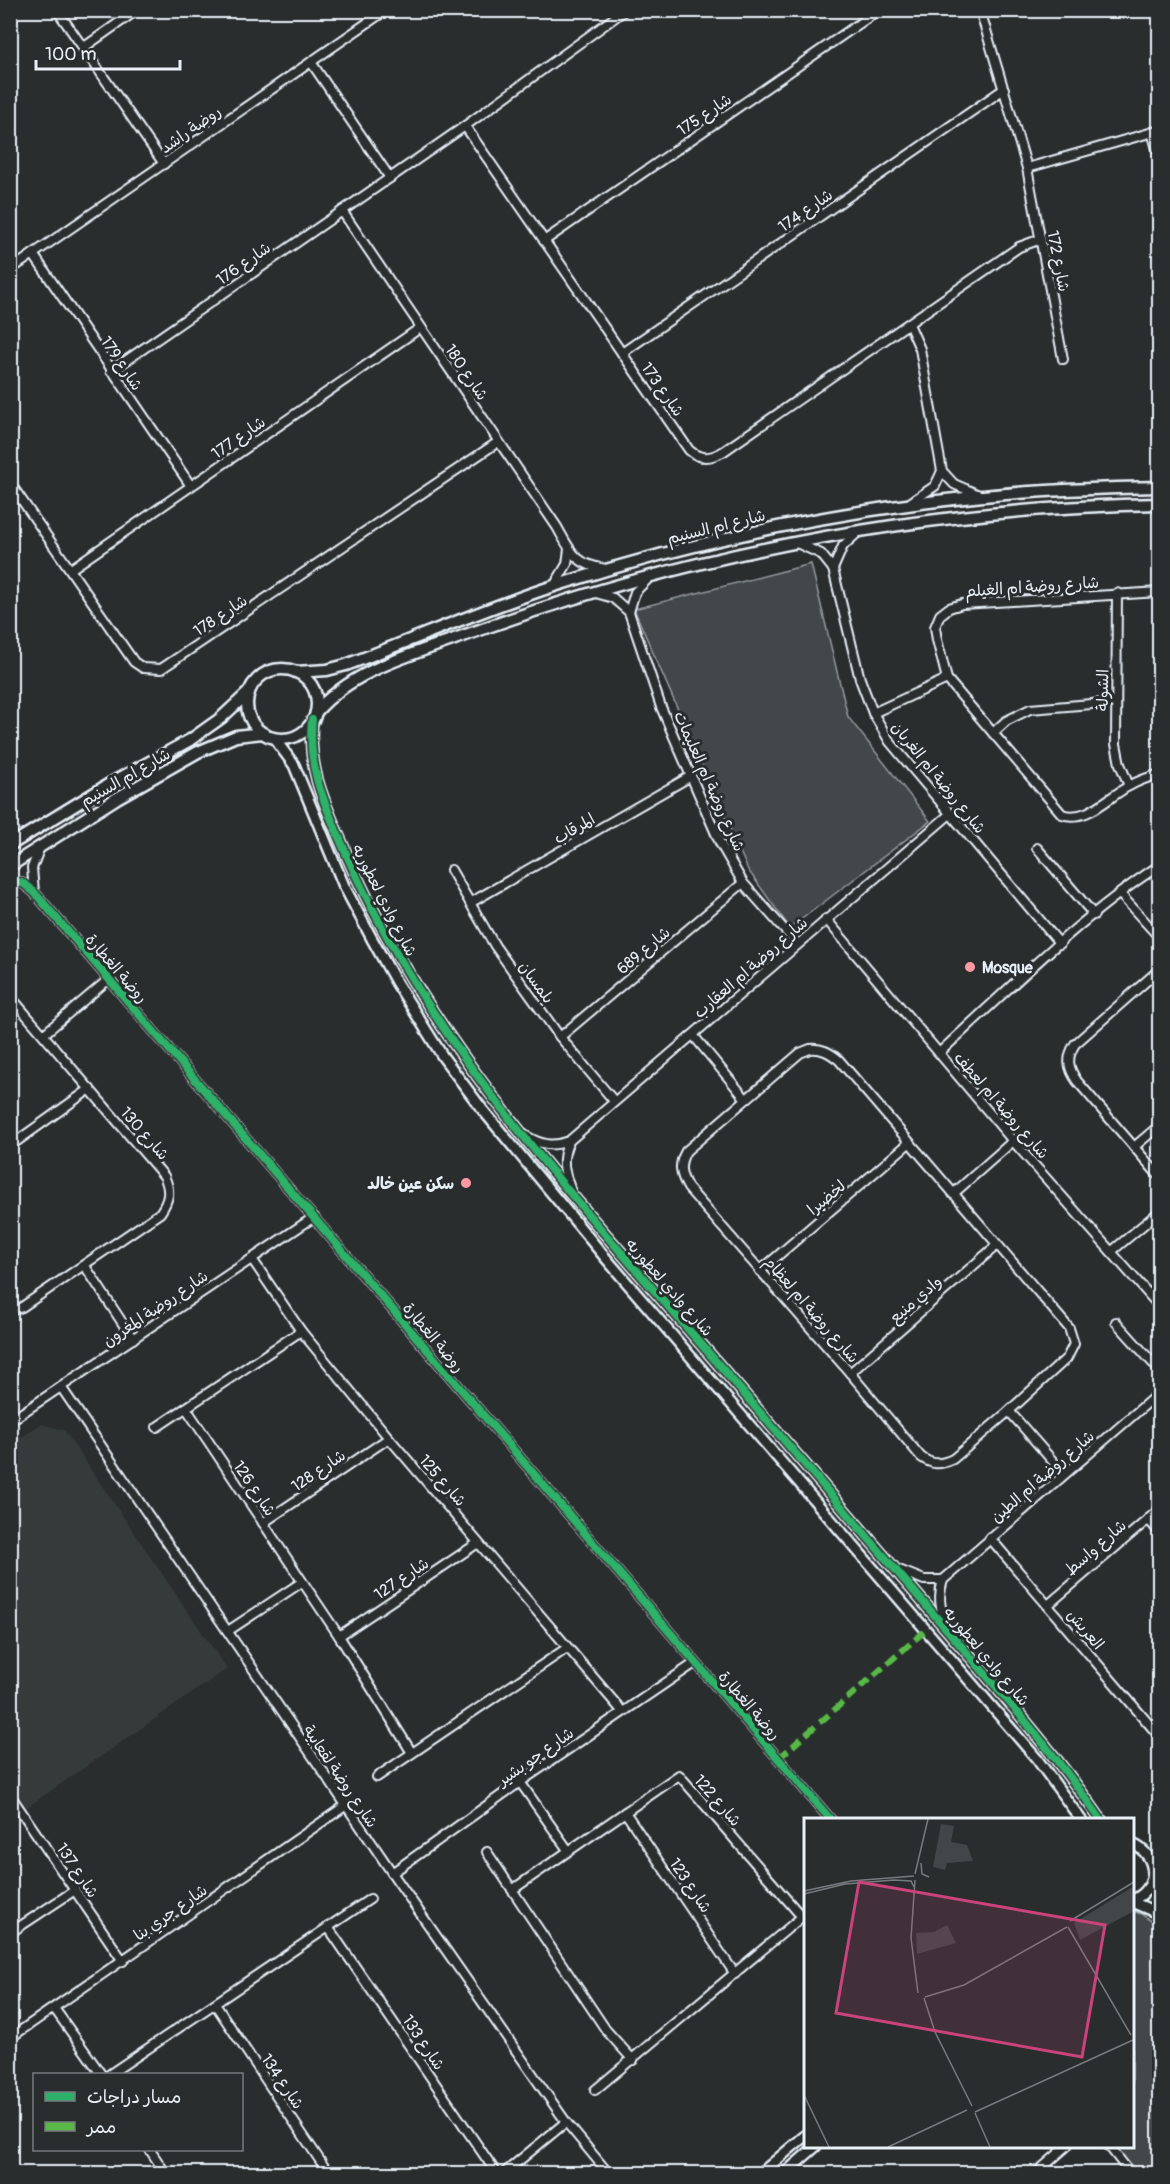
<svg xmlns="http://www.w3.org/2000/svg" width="1170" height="2184" viewBox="0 0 1170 2184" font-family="Pangolin,'Playpen Sans Arabic',sans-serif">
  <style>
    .built { fill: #363a3b }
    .green { fill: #424648; stroke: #959ca0; stroke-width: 1.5 }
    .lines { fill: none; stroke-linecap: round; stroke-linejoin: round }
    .minor-casing { stroke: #e8f1f8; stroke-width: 12 }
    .tertiary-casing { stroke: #e8f1f8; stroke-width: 14 }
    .secondary-casing { stroke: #e8f1f8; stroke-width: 15 }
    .minor { stroke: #2a2d2e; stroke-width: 8 }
    .tertiary { stroke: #2a2d2e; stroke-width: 9 }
    .secondary { stroke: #2a2d2e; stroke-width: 10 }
    .quiet { stroke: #58b947; stroke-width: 6; stroke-dasharray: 12 6; stroke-linecap: butt }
    .cycleway-casing { stroke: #2a2d2e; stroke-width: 11 }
    .cycleway { stroke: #2db169; stroke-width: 8 }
    .poi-dot { fill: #ff9aa2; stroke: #2a2d2e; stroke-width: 2 }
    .labels { text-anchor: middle; stroke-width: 6; stroke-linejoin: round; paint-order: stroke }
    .street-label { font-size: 16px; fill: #e8f1f8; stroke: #2a2d2e }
    .poi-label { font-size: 16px; font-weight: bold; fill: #e8f1f8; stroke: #2a2d2e; text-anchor: start }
    .inset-road { fill: none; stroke: #767b7f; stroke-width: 1.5 }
    .view { fill: #ca437a; fill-opacity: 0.15; stroke: #ca437a; stroke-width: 3 }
    .inset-edge { fill: none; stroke: #e8f1f8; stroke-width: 3 }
  </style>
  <rect width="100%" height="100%" fill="#2a2d2e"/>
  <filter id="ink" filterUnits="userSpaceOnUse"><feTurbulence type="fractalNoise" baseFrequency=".0167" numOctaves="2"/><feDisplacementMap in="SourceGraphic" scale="12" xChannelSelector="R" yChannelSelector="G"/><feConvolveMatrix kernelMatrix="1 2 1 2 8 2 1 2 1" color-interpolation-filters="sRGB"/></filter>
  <g filter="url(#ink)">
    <path class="built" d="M 41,1424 L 64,1430 L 227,1669 L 26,1808 L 10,1786 L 10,1445 Z"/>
    <g class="green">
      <path d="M 811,564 L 848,717 L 930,821 L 790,928 L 748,870 L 634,609 Z"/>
      <path d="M 1133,1911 L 1141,1914 L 1159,1927 L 1159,2173 L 1133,2173 L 1111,2147 L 1132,2146 Z"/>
    </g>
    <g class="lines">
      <defs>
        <g id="minor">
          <path d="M 57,10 L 164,164"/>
          <path d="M 980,10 L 1027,168 L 1063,359"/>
          <path d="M 83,48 L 137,10"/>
          <path d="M 311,62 L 390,178"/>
          <path d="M 465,126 L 689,450 C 700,460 711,459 724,451 L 1019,247 L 1041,239"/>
          <path d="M 1152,132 L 1160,159"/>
          <path d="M 1027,168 L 1160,130"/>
          <path d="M 342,211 L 557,527 C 571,552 575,565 606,569"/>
          <path d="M 544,241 L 879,10"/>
          <path d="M 33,254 L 191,486"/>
          <path d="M 10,270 L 386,10"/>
          <path d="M 909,324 L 920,349 L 942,471 L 954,484 L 979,495"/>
          <path d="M 622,353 L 1004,89"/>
          <path d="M 111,371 L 465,126 L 625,10"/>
          <path d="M 10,483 L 134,662 L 143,668 L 161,669 L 498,442"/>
          <path d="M 911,502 L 935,486 L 942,471"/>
          <path d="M 797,543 L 821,554 L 833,569 L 860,679 L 873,713 L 890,742 L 1060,944"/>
          <path d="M 71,569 L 420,328"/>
          <path d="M 833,569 L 843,546 L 856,534"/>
          <path d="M 554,586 L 567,564 L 569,549"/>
          <path d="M 1160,592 L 962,604 L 949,608 L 940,615 L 935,627 L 937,640 L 947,679 L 1062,814 C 1086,823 1108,797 1129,786 C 1138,781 1149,777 1160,774"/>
          <path d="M 596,593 L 613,598 L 629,612 L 661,707 L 720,843 L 743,883 L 797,944"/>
          <path d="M 1117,593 L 1116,744 L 1120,764 L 1129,786"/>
          <path d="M 629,612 L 635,592 L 649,578"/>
          <path d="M 873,713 L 947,679"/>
          <path d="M 993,733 L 1006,721 L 1030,709 L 1116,702"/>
          <path d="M 1037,848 L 1094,915"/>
          <path d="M 451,870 L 495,946 L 560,1037 L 614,1101"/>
          <path d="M 10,879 L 24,884 L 34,892 C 300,1201 565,1511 831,1820"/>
          <path d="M 34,892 L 32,868 L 40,847"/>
          <path d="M 1120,894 L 1160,938"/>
          <path d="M 470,903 L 691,776"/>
          <path d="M 826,919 L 1013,1141 L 1160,1307"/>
          <path d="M 1160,969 L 1075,1044 C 1066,1058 1068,1068 1077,1081 L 1160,1177"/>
          <path d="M 10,996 L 164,1176 C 171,1191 169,1200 160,1213 L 22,1307 L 10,1311"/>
          <path d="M 44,1034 L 109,979"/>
          <path d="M 693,1035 L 745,1098"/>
          <path d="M 560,1037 L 743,883"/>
          <path d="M 810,1049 C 822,1048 829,1052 839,1060 L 1069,1328 L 1074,1344 L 1067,1358 L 1009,1411 L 953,1459 C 940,1465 932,1465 921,1457 L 850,1373 L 688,1188 C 680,1174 678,1165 686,1151 L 800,1053 Z"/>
          <path d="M 939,1053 C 1008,990 1081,916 1160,865"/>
          <path d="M 526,1136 C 541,1145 553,1147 569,1141 L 950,814"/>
          <path d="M 569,1141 C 560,1160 564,1172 571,1191"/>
          <path d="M 10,1146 L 90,1089"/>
          <path d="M 1134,1147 L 1160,1125"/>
          <path d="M 953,1194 L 1013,1141"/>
          <path d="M 1112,1251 L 1160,1211"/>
          <path d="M 252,1259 L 301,1331 L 389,1438 L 622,1711"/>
          <path d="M 85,1266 L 133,1339"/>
          <path d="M 760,1271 L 909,1143"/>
          <path d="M 1116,1322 L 1160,1371"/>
          <path d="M 850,1373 L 997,1245"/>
          <path d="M 61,1387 L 397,1880 L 566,2122 L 609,2174"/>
          <path d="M 186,1408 L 339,1636 L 412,1753"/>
          <path d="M 1009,1411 L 1064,1474"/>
          <path d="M 10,1421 L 314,1217"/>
          <path d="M 157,1427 L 301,1331"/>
          <path d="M 1148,1519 L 1160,1533"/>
          <path d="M 263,1523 L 389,1438"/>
          <path d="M 990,1538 L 1160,1737"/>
          <path d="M 899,1570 L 924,1580 L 943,1580"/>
          <path d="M 1048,1605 L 1160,1509"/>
          <path d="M 948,1629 C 941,1612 937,1598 943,1580 L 1160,1392"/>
          <path d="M 228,1631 L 302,1582"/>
          <path d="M 339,1636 L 478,1543"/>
          <path d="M 377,1777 L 567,1648"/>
          <path d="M 520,1782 L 568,1850"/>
          <path d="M 10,1795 L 123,1961"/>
          <path d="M 625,1812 L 735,1974"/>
          <path d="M 487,1852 L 606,2030 L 633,2060"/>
          <path d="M 392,1873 L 520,1782 L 695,1663"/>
          <path d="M 512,1890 L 679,1775 L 802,1917"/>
          <path d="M 328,1927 L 497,2174"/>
          <path d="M 10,1933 L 75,1890"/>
          <path d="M 215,2004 L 329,2174"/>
          <path d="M 54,2008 L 101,2074"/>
          <path d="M 10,2038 L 345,1806"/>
          <path d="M 110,2074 L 370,1899"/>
          <path d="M 595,2090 L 804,1915"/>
          <path d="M 1109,2146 L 1131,2174"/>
          <path d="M 150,2150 L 166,2174"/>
          <path d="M 503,2174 L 566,2122"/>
          <path d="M 1035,2174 L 1067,2146"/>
        </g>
        <g id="tertiary">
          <path d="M 312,720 C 307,771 326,806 345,851 C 428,1043 572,1195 707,1351 C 783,1439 860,1528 936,1617 C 993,1683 1051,1748 1101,1820"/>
          <path d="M 274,738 L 294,765 L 344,886 L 372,939 L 396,982 L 443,1057 L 482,1109 L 604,1256 L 1037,1759 L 1081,1820"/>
          <path d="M 1132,1844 C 1159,1854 1160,1890 1132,1900"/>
          <path d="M 1132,1902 L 1160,1914"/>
          <path d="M 760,2174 L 806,2135"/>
          <path d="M 784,2174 L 816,2146"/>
        </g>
        <g id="secondary">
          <circle cx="282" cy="704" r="35"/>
          <path d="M 296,672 L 327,670 L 346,665 C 415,639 483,609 554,586 C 693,541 838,510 983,496 C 1041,490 1101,488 1160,487"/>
          <path d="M 316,712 C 353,669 412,655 463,636 C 686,554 922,508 1160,504"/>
          <path d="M 10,845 L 111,783 L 190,740 L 221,718 L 249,692"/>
          <path d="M 10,866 L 117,798 L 198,752 L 236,736 L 263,733"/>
        </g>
      </defs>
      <use href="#minor" class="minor-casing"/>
      <use href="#tertiary" class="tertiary-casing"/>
      <use href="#secondary" class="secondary-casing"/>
      <use href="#minor" class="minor"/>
      <use href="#tertiary" class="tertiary"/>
      <use href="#secondary" class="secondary"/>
      <path class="quiet" d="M 779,1758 L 926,1630"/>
      <defs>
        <g id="cycleway">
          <path d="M 312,720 C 307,771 326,806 345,851 C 428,1043 572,1195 707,1351 C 783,1439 860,1528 936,1617 C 993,1683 1051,1748 1101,1820"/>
          <path d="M 10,879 L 24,884 L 34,892 C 300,1201 565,1511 831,1820"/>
        </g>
      </defs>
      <use href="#cycleway" class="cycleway-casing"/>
      <use href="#cycleway" class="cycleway"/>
    </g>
  </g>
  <g class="poi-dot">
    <circle cx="970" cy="967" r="6"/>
    <circle cx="466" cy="1183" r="6"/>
  </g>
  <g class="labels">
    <g class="street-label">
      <text transform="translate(704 114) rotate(-34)" y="6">شارع 175</text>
      <text transform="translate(190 129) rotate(-35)" y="6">روضة راشد</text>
      <text transform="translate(805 210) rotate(-35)" y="6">شارع 174</text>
      <text transform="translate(1059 261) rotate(79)" y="6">شارع 172</text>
      <text transform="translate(243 263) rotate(-35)" y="6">شارع 176</text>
      <text transform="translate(122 363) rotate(56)" y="6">شارع 179</text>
      <text transform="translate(467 372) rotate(56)" y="6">شارع 180</text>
      <text transform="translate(663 389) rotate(55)" y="6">شارع 173</text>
      <text transform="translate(238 437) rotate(-35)" y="6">شارع 177</text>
      <text transform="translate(716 526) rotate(-14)" y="6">شارع ام السنيم</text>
      <text transform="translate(1032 586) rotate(-4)" y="6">شارع روضة ام الغيلم</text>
      <text transform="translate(220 615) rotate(-34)" y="6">شارع 178</text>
      <text transform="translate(1102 690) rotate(-89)" y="6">الشولة</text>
      <text transform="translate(125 777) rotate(-30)" y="6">شارع ام السنيم</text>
      <text transform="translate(939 777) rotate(51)" y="6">شارع روضة ام الغربان</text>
      <text transform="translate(710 781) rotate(66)" y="6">شارع روضة ام العليمات</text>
      <text transform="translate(574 828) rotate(-30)" y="6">المرقاب</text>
      <text transform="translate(385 900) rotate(63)" y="6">شارع وادي لعطوريه</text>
      <text transform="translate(643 950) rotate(-40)" y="6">شارع 689</text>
      <text transform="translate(750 967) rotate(-41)" y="6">شارع روضة ام العقارب</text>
      <text transform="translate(117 968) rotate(49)" y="6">روضة الغطارة</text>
      <text transform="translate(537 982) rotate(54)" y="6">بلمسان</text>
      <text transform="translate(1002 1105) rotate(49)" y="6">شارع روضة ام لعطف</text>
      <text transform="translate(145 1133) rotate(49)" y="6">شارع 130</text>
      <text transform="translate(826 1197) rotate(-40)" y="6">لخضيرا</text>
      <text transform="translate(670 1287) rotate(49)" y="6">شارع وادي لعطوريه</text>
      <text transform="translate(915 1299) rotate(-41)" y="6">وادي منيع</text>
      <text transform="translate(155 1308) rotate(-34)" y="6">شارع روضة المغرون</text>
      <text transform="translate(812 1309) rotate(49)" y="6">شارع روضة ام لعظام</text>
      <text transform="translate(434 1337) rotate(50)" y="6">روضة الغطارة</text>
      <text transform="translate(318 1470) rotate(-34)" y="6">شارع 128</text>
      <text transform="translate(1042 1476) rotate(-41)" y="6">شارع روضة ام الطين</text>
      <text transform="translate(443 1480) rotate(49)" y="6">شارع 125</text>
      <text transform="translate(255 1488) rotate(56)" y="6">شارع 126</text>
      <text transform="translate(1095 1547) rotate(-41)" y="6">شارع واسط</text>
      <text transform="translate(401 1578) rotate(-34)" y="6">شارع 127</text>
      <text transform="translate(1086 1629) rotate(50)" y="6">العريش</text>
      <text transform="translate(987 1656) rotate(50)" y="6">شارع وادي لعطوريه</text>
      <text transform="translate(750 1705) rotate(49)" y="6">روضة الغطارة</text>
      <text transform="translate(535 1756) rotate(-35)" y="6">شارع جو بشير</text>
      <text transform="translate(341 1776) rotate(56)" y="6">شارع روضة لقعابية</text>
      <text transform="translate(718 1800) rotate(49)" y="6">شارع 122</text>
      <text transform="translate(78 1870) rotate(56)" y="6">شارع 137</text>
      <text transform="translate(691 1885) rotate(56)" y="6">شارع 123</text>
      <text transform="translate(170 1912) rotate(-35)" y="6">شارع جري بنا</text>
      <text transform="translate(424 2042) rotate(56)" y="6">شارع 133</text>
      <text transform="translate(283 2081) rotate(56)" y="6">شارع 134</text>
    </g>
    <g class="poi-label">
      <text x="982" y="973">Mosque</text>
      <text x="454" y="1189" text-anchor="end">سكن عين خالد</text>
    </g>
  </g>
  <g transform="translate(804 1818)">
    <rect width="330" height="330" fill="#2a2d2e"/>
    <path d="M 137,6 L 150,8 L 147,24 L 163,27 L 169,43 L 143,45 L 141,52 L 129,49 ZM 330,68 L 330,93 L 276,122 L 270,105 ZM 143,107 L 152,125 L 113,136 L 112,115 L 130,114 Z" fill="#424648"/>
    <path class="inset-road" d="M 117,45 L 118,56 L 125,59M 111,56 L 124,1M 90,62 L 107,63 L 110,69M 111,62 L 107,120 L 114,175M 0,73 L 47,63 L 110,58M 0,76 L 41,66 L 90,62M 266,103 L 330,64M 264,109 L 327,217M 121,179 L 160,167 L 263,109M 120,180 L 131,214 L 168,288M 0,277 L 25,329M 171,294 L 329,222M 171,295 L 186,329M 84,329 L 163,292"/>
    <path class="view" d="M 55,64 L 301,107 L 278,239 L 32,195 Z"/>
    <rect width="330" height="330" class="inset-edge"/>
  </g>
  <rect width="1170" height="2184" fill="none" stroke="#2a2d2e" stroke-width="36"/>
  <rect x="18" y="18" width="1134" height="2148" fill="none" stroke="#e8f1f8" stroke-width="2" filter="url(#ink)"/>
  <rect x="33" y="2073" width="210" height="78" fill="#2a2d2e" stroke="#767b7f" stroke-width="1.5"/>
  <rect x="45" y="2092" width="30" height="9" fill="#2db169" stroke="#767b7f" stroke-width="1.5"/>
  <text x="87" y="2103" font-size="18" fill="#e8f1f8">مسار دراجات</text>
  <rect x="45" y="2122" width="30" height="9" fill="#58b947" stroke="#767b7f" stroke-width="1.5"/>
  <text x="87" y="2133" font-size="18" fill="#e8f1f8">ممر</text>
  <path d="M36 60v9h144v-9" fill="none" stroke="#e8f1f8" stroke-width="3"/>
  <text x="45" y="60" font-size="18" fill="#e8f1f8" stroke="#2a2d2e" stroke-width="4.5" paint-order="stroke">100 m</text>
</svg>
